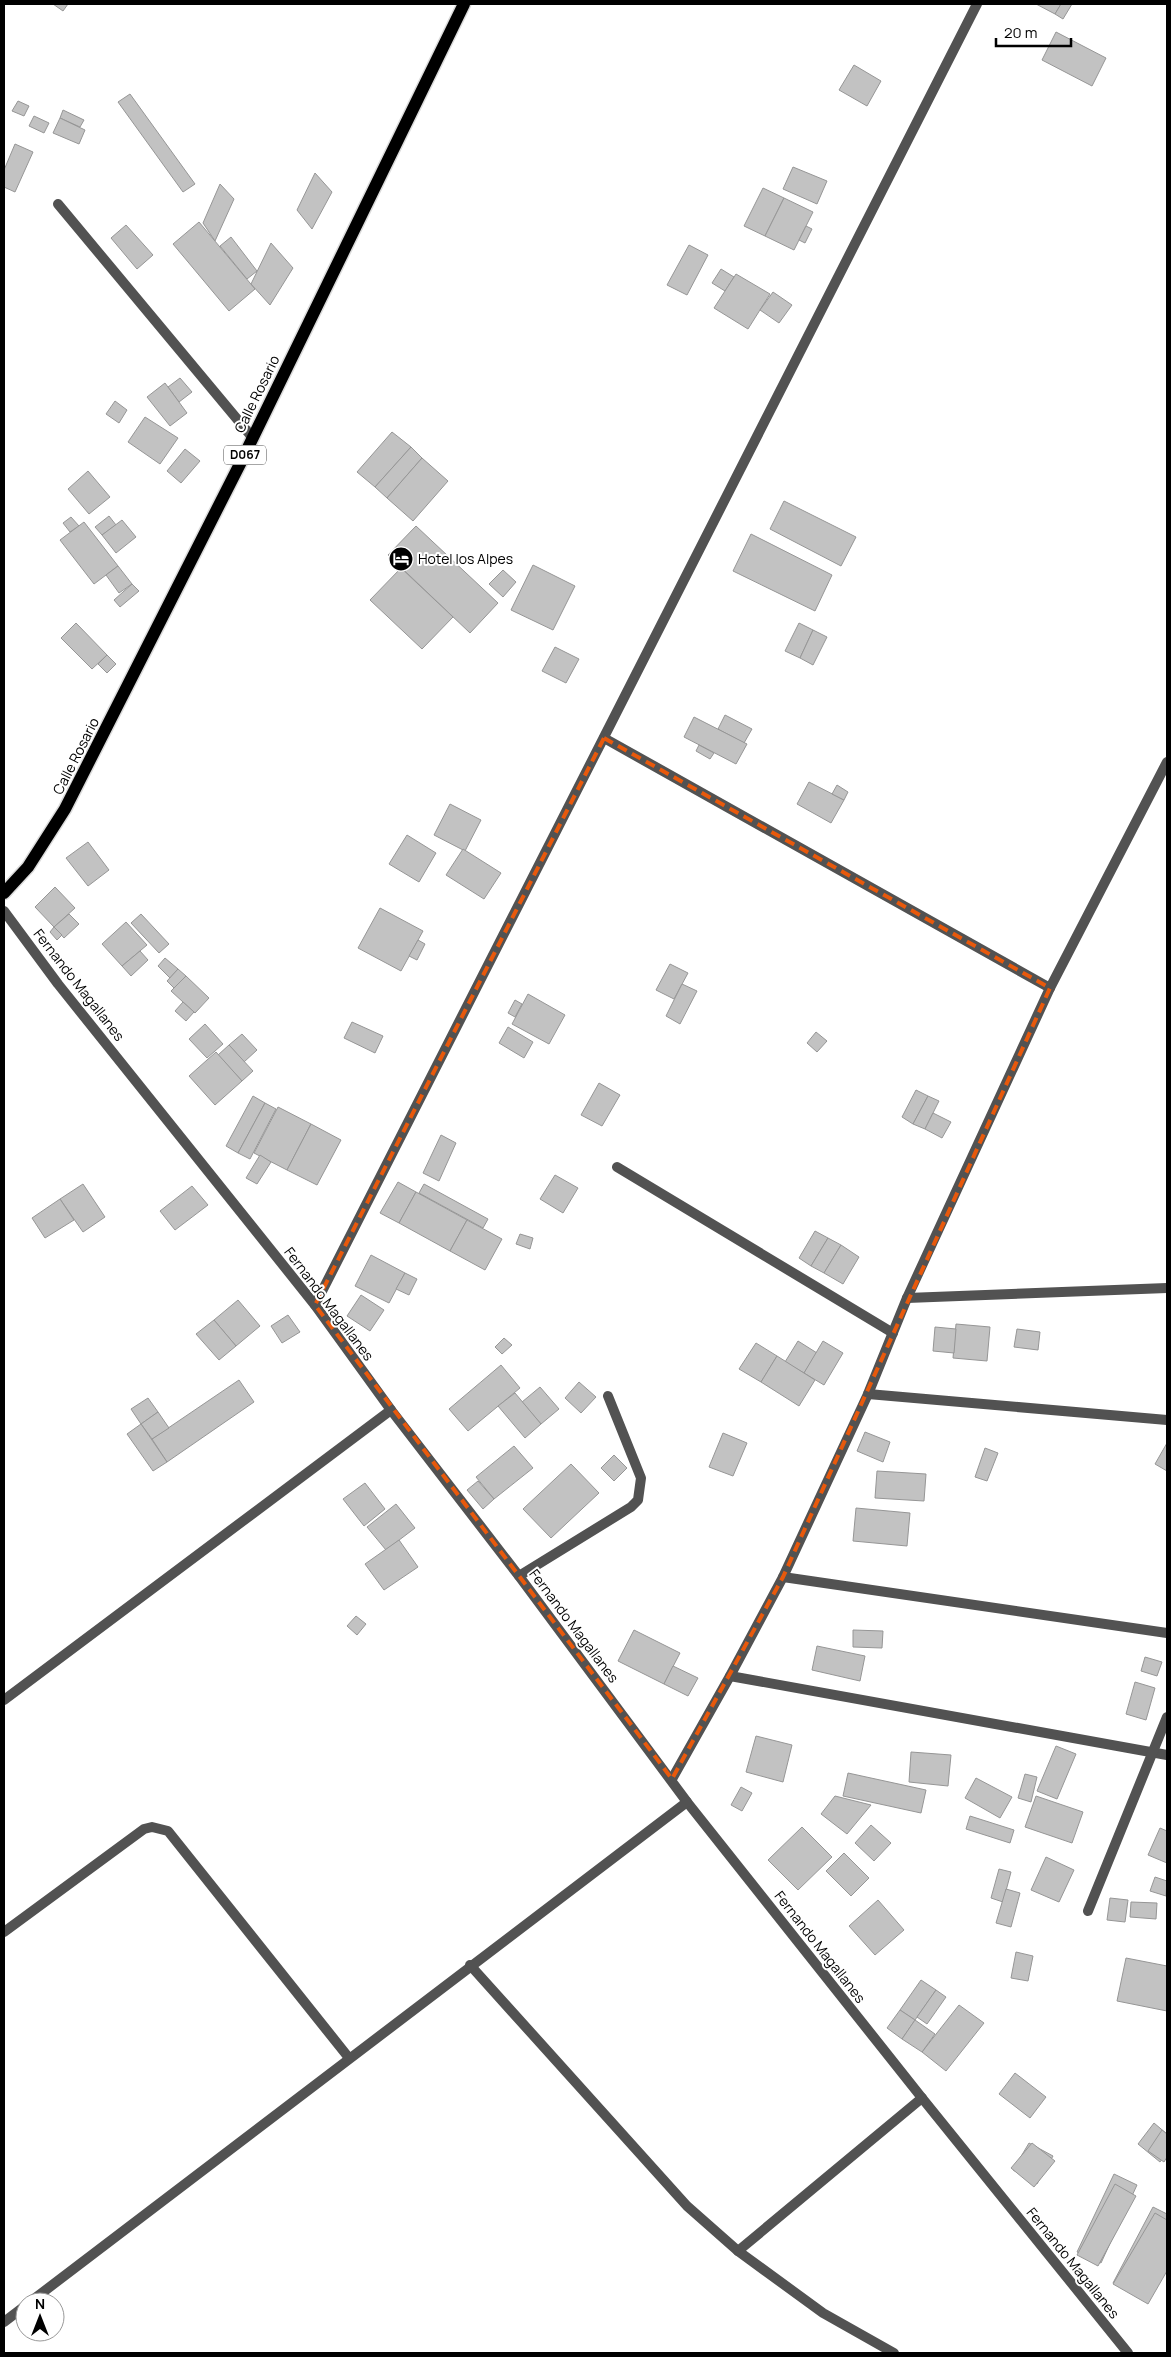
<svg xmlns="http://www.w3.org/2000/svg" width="1171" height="2357" viewBox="0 0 1171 2357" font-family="Manrope,sans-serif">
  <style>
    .building { fill: #c2c2c2; stroke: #969696 }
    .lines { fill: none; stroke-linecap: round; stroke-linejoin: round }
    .primary-casing { stroke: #dbdbdb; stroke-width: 15 }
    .street { stroke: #525252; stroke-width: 10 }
    .primary { stroke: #000; stroke-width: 12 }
    .marked { fill: none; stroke: #e8590c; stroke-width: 4; stroke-dasharray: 10 6; stroke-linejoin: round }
    .labels { text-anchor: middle; stroke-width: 4; stroke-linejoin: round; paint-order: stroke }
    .shield { fill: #fff; stroke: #4c4c4c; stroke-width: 1 }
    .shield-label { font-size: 12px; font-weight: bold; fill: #000 }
    .street-label { font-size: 14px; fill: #000; stroke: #fff }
    .poi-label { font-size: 14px; fill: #000; stroke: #fff; text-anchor: start }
  </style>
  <rect width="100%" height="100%" fill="#fff"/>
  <g class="building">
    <path d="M 53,4 L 68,4 L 63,11 Z"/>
    <path d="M 1036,4 L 1061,4 L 1055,14 Z"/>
    <path d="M 1061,4 L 1072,4 L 1063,19 L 1055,14 Z"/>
    <path d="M 1056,32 L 1106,58 L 1092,86 L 1042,60 Z"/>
    <path d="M 854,65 L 881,81 L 867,106 L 839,90 Z"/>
    <path d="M 130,94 L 195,184 L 183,192 L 118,102 Z"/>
    <path d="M 18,101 L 29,106 L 24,116 L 12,111 Z"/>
    <path d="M 63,110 L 84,120 L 80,127 L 60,118 Z"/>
    <path d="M 34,116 L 49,123 L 44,133 L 29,126 Z"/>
    <path d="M 60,118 L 85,130 L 79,144 L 53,133 Z"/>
    <path d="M 15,144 L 33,152 L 15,192 L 4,187 L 4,170 Z"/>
    <path d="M 793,167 L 827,181 L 817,204 L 783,189 Z"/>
    <path d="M 315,173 L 332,192 L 312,229 L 297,210 Z"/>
    <path d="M 220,184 L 234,199 L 215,241 L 203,223 Z"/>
    <path d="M 763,188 L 784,198 L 765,236 L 744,226 Z"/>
    <path d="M 784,198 L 813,212 L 794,250 L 765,236 Z"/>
    <path d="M 199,222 L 255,289 L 229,311 L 173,244 Z"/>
    <path d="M 126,225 L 153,255 L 137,269 L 111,238 Z"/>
    <path d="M 806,226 L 812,229 L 805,243 L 799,240 Z"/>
    <path d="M 231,237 L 257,271 L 247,279 L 220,246 Z"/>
    <path d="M 271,243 L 293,268 L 270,305 L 251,284 Z"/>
    <path d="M 689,245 L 708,255 L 687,295 L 667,285 Z"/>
    <path d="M 721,269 L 734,277 L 725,291 L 712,283 Z"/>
    <path d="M 736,274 L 770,294 L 748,329 L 714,308 Z"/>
    <path d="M 773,292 L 792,305 L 779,323 L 760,310 Z"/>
    <path d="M 180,378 L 192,392 L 179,402 L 168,387 Z"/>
    <path d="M 165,383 L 187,413 L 170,426 L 147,397 Z"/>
    <path d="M 115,401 L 127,410 L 119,423 L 106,414 Z"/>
    <path d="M 145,417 L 178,438 L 160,464 L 128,442 Z"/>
    <path d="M 392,432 L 411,447 L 375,487 L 357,472 Z"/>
    <path d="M 411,447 L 422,458 L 387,498 L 375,487 Z"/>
    <path d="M 185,449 L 200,461 L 181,483 L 167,471 Z"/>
    <path d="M 422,458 L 448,481 L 413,521 L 387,498 Z"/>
    <path d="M 88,471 L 110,497 L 89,514 L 68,489 Z"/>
    <path d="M 784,501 L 856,537 L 841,566 L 770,529 Z"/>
    <path d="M 109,516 L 116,525 L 102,535 L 95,527 Z"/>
    <path d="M 71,517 L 79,526 L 70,532 L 63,523 Z"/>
    <path d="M 122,520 L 136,537 L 116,553 L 102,535 Z"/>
    <path d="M 84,522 L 118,566 L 94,584 L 60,540 Z"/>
    <path d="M 416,526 L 498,603 L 470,633 L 388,555 Z"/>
    <path d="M 751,534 L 832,575 L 815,611 L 733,571 Z"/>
    <path d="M 533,565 L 575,586 L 553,630 L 511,610 Z"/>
    <path d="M 118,566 L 132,584 L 119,593 L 106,575 Z"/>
    <path d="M 401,568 L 453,617 L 422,649 L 370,600 Z"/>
    <path d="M 503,570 L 516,582 L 503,597 L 489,584 Z"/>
    <path d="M 132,584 L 139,591 L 120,607 L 114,600 Z"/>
    <path d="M 76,623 L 107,655 L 92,669 L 61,638 Z"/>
    <path d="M 799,623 L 813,630 L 800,658 L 785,651 Z"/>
    <path d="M 813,630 L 827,637 L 813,665 L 800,658 Z"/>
    <path d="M 555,647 L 579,659 L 566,683 L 542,671 Z"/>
    <path d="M 107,655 L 116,664 L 107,673 L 98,664 Z"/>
    <path d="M 725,715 L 752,729 L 744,743 L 718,729 Z"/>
    <path d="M 694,717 L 747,744 L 736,764 L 684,737 Z"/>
    <path d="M 699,745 L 714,753 L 710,759 L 696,751 Z"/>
    <path d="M 809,782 L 844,800 L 831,823 L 797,804 Z"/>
    <path d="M 837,785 L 848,792 L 844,800 L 832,794 Z"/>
    <path d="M 450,804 L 481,820 L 465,851 L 434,835 Z"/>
    <path d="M 407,835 L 436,853 L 419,882 L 389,864 Z"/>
    <path d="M 88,842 L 109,870 L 88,886 L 66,858 Z"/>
    <path d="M 463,849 L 501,873 L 484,899 L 446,875 Z"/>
    <path d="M 55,887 L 75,908 L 54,927 L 35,907 Z"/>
    <path d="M 380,908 L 423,931 L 401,971 L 358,948 Z"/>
    <path d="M 69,914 L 79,924 L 64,938 L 54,927 Z"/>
    <path d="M 141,914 L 169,944 L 159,953 L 131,923 Z"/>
    <path d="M 126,922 L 147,945 L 122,966 L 102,944 Z"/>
    <path d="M 54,927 L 62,935 L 57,940 L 50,932 Z"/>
    <path d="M 418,940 L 425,944 L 417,960 L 409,956 Z"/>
    <path d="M 140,951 L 148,960 L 131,976 L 122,966 Z"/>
    <path d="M 165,958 L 178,969 L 170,978 L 158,966 Z"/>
    <path d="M 670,964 L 688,973 L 674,999 L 656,990 Z"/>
    <path d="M 178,969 L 186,976 L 174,988 L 167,981 Z"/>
    <path d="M 186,976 L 209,998 L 195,1013 L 171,991 Z"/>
    <path d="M 682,984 L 697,991 L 680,1024 L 666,1016 Z"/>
    <path d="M 528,994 L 565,1015 L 549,1044 L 512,1024 Z"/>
    <path d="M 515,1000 L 522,1004 L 515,1017 L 508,1013 Z"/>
    <path d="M 183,1002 L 194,1012 L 186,1021 L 175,1011 Z"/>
    <path d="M 352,1022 L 383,1036 L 375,1053 L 344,1038 Z"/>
    <path d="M 205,1024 L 223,1044 L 207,1058 L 189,1039 Z"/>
    <path d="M 508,1027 L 533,1042 L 524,1058 L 499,1043 Z"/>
    <path d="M 816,1032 L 827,1041 L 817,1052 L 807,1043 Z"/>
    <path d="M 242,1034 L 257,1050 L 244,1062 L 229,1045 Z"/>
    <path d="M 229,1045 L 253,1071 L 242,1081 L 218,1055 Z"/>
    <path d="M 216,1052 L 242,1081 L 215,1105 L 189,1076 Z"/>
    <path d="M 599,1083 L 620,1095 L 602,1126 L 581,1115 Z"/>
    <path d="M 916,1090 L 928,1096 L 913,1124 L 902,1117 Z"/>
    <path d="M 253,1096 L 265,1103 L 238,1153 L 226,1146 Z"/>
    <path d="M 928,1096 L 939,1101 L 925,1129 L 913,1124 Z"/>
    <path d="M 265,1103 L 276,1109 L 250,1159 L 238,1153 Z"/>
    <path d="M 278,1107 L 311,1124 L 287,1170 L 254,1153 Z"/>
    <path d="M 933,1113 L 951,1122 L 942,1138 L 925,1129 Z"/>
    <path d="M 311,1124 L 341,1140 L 317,1185 L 287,1170 Z"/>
    <path d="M 441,1135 L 456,1143 L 439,1181 L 423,1173 Z"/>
    <path d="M 260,1155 L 271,1162 L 257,1184 L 246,1178 Z"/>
    <path d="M 555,1175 L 578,1188 L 563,1213 L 540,1199 Z"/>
    <path d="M 398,1182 L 416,1192 L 399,1223 L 380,1213 Z"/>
    <path d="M 83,1184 L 105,1217 L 83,1232 L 60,1199 Z"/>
    <path d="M 424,1184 L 488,1219 L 483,1228 L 419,1193 Z"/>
    <path d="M 192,1186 L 208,1205 L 175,1230 L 160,1211 Z"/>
    <path d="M 416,1192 L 467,1220 L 450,1251 L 399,1223 Z"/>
    <path d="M 60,1199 L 74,1220 L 45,1238 L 32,1218 Z"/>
    <path d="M 467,1220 L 502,1239 L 485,1270 L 450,1251 Z"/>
    <path d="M 815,1231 L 828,1238 L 811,1266 L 799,1258 Z"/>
    <path d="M 520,1234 L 533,1238 L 530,1249 L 516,1244 Z"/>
    <path d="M 828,1238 L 841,1245 L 824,1273 L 811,1266 Z"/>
    <path d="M 841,1245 L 859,1257 L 843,1284 L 824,1273 Z"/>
    <path d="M 371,1255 L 405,1273 L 389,1303 L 355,1286 Z"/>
    <path d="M 405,1273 L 417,1279 L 409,1295 L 396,1289 Z"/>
    <path d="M 361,1295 L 384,1310 L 370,1331 L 347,1316 Z"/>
    <path d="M 238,1300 L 260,1326 L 236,1346 L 214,1320 Z"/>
    <path d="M 288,1315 L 300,1332 L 282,1343 L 271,1326 Z"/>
    <path d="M 214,1320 L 236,1346 L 219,1360 L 196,1334 Z"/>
    <path d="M 956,1324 L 990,1327 L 987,1361 L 953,1358 Z"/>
    <path d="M 935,1327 L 956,1329 L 954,1353 L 933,1351 Z"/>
    <path d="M 1017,1329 L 1040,1332 L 1038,1350 L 1014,1347 Z"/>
    <path d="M 504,1338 L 512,1345 L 502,1354 L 495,1347 Z"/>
    <path d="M 798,1341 L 817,1353 L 804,1373 L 785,1362 Z"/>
    <path d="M 823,1341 L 843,1353 L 824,1385 L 804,1373 Z"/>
    <path d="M 756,1343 L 777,1356 L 761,1382 L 739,1369 Z"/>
    <path d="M 777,1356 L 815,1380 L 799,1406 L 761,1382 Z"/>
    <path d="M 501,1365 L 520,1388 L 468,1431 L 449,1409 Z"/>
    <path d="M 239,1380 L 254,1402 L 167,1462 L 152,1439 Z"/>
    <path d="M 579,1382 L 596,1397 L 581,1413 L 565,1398 Z"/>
    <path d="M 540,1387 L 559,1409 L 541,1424 L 522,1402 Z"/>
    <path d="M 515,1393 L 541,1424 L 525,1438 L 498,1406 Z"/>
    <path d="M 148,1398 L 158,1412 L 141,1424 L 131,1409 Z"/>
    <path d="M 158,1412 L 169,1428 L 152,1439 L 141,1424 Z"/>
    <path d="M 141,1424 L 167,1462 L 153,1471 L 127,1434 Z"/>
    <path d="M 865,1432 L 890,1442 L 883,1462 L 857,1451 Z"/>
    <path d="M 723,1433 L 747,1443 L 733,1476 L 709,1467 Z"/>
    <path d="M 1167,1443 L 1167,1471 L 1155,1464 Z"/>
    <path d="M 514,1446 L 533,1468 L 494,1499 L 476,1477 Z"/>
    <path d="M 985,1448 L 998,1453 L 987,1481 L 975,1477 Z"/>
    <path d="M 614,1455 L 627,1468 L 614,1481 L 601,1468 Z"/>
    <path d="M 571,1464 L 599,1493 L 551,1538 L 523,1509 Z"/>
    <path d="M 877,1471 L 926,1474 L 924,1501 L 875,1498 Z"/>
    <path d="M 478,1481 L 494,1499 L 483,1509 L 467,1490 Z"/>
    <path d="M 365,1483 L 385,1509 L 364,1526 L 343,1499 Z"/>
    <path d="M 396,1504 L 415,1528 L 386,1550 L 367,1527 Z"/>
    <path d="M 856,1508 L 910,1513 L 907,1546 L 853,1541 Z"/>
    <path d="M 399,1540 L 418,1567 L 384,1590 L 365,1564 Z"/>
    <path d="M 356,1616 L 366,1624 L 357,1635 L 347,1626 Z"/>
    <path d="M 634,1630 L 680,1653 L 664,1684 L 618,1661 Z"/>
    <path d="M 853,1630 L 883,1631 L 882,1648 L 853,1647 Z"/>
    <path d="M 817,1646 L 865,1656 L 860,1681 L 812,1670 Z"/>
    <path d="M 1145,1657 L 1162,1662 L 1157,1676 L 1141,1671 Z"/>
    <path d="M 673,1666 L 698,1678 L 688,1696 L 664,1684 Z"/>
    <path d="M 1135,1682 L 1155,1688 L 1146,1720 L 1126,1714 Z"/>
    <path d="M 756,1736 L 792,1745 L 783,1782 L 746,1772 Z"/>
    <path d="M 1056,1746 L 1076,1754 L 1057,1799 L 1037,1791 Z"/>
    <path d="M 911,1752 L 951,1755 L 948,1786 L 909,1782 Z"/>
    <path d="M 848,1773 L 926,1790 L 921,1813 L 843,1796 Z"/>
    <path d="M 1025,1774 L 1037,1777 L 1031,1802 L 1018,1798 Z"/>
    <path d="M 976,1778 L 1012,1797 L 1000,1818 L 965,1798 Z"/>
    <path d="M 741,1787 L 752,1793 L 742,1811 L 731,1805 Z"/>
    <path d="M 835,1796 L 871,1805 L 847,1834 L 821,1814 Z"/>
    <path d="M 1036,1796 L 1083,1812 L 1072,1843 L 1025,1827 Z"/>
    <path d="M 970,1816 L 1014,1830 L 1010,1843 L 966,1829 Z"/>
    <path d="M 871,1825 L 891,1843 L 874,1861 L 855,1843 Z"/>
    <path d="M 802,1827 L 832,1857 L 798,1890 L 768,1860 Z"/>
    <path d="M 1160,1828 L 1167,1831 L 1167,1863 L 1148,1855 Z"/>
    <path d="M 844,1853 L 869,1878 L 851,1896 L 826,1871 Z"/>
    <path d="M 1046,1857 L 1074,1870 L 1059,1902 L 1031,1890 Z"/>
    <path d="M 999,1869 L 1011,1872 L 1003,1902 L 991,1898 Z"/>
    <path d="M 1155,1877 L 1167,1881 L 1166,1896 L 1150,1891 Z"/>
    <path d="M 1006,1889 L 1020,1893 L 1011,1927 L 996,1923 Z"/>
    <path d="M 1110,1898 L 1128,1900 L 1125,1922 L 1107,1920 Z"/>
    <path d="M 878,1900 L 904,1930 L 875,1955 L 849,1926 Z"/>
    <path d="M 1131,1902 L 1157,1903 L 1156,1919 L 1130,1917 Z"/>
    <path d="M 1016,1952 L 1033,1956 L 1028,1981 L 1011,1978 Z"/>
    <path d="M 1126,1958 L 1167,1966 L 1167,2011 L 1117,2001 Z"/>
    <path d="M 921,1980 L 936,1990 L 915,2020 L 900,2010 Z"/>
    <path d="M 936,1990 L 946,1997 L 927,2024 L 917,2017 Z"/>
    <path d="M 959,2005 L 984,2023 L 946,2071 L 922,2052 Z"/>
    <path d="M 900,2010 L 915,2020 L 902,2039 L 887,2028 Z"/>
    <path d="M 915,2020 L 935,2034 L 922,2052 L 902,2039 Z"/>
    <path d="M 1015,2073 L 1046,2097 L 1030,2118 L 999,2094 Z"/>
    <path d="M 1154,2123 L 1167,2134 L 1167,2153 L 1160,2162 L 1138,2144 Z"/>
    <path d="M 1162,2130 L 1167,2134 L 1167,2157 L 1164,2162 L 1148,2151 Z"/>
    <path d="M 1029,2143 L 1053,2156 L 1037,2184 L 1013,2170 Z"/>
    <path d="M 1032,2143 L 1055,2161 L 1034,2187 L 1011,2168 Z"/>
    <path d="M 1114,2174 L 1137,2185 L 1101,2263 L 1077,2252 Z"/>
    <path d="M 1115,2184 L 1136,2196 L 1098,2266 L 1077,2255 Z"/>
    <path d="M 1153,2207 L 1167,2214 L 1167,2251 L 1142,2298 L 1113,2283 Z"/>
    <path d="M 1155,2213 L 1167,2220 L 1167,2271 L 1148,2304 L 1113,2284 Z"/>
  </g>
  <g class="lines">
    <defs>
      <path id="primary" d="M 4,893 L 28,867 L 65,809 L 243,458 L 464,4"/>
    </defs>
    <use href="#primary" class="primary-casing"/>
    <g class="street">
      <path d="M 58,204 L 252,437"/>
      <path d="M 604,738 L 1050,988"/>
      <path d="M 4,911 L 58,984 L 315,1305 L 391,1410 L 519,1576 L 687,1802 L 922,2098 L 1128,2353"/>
      <path d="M 617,1167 L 893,1333"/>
      <path d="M 907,1298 L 1167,1288"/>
      <path d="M 315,1305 L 977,4"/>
      <path d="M 868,1394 L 1167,1420"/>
      <path d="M 519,1576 L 631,1507 L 638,1500 L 641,1478 L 608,1396"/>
      <path d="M 783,1577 L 1167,1633"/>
      <path d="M 730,1676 L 1167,1755"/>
      <path d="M 4,1700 L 391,1410"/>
      <path d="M 672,1779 L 730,1676 L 783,1577 L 868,1394 L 907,1298 L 1050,988 L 1167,762"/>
      <path d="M 1088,1911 L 1167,1717"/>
      <path d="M 4,1932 L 144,1829 L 152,1827 L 168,1831 L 349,2058"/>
      <path d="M 470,1965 L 687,2206 L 738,2251 L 823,2313 L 894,2353"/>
      <path d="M 738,2251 L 922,2098"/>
      <path d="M 30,2302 L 687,1802"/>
      <path d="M 4,2322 L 25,2306"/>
    </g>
    <use href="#primary" class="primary"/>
  </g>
  <path class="marked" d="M 604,738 L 1050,988 L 783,1577 L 672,1779 L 315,1305 Z"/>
  <defs>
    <symbol id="hotel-disc" viewBox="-11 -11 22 22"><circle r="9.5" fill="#000" stroke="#fff"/><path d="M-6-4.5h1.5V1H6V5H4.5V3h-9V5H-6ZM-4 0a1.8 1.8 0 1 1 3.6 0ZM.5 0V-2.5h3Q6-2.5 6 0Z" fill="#fff"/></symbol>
  </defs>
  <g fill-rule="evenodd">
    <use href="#hotel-disc" x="387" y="545" width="28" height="28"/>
  </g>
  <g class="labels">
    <rect class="shield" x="224" y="445.5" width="42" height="19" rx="4"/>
    <g class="shield-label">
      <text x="245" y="459">D067</text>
    </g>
    <g class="street-label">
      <text transform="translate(257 394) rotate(-64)" y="5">Calle Rosario</text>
      <text transform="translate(76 756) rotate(-63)" y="5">Calle Rosario</text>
      <text transform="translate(79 985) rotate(52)" y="5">Fernando Magallanes</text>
      <text transform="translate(329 1304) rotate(53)" y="5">Fernando Magallanes</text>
      <text transform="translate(574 1626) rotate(53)" y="5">Fernando Magallanes</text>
      <text transform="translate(820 1947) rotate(52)" y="5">Fernando Magallanes</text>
      <text transform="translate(1073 2263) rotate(51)" y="5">Fernando Magallanes</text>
    </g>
    <g class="poi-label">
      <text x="418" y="564">Hotel los Alpes</text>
    </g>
  </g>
  <rect width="1171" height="2357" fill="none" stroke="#000000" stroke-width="10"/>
  <g transform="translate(40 2317)"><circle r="24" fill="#ffffff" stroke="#999999"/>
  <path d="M0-4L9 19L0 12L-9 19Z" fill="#000000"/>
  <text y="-8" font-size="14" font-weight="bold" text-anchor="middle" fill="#000000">N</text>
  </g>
  <path d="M996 38v8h75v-8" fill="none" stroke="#000000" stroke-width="2.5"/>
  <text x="1004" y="38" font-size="15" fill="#000000" stroke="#ffffff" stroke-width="4" paint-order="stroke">20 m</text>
</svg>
